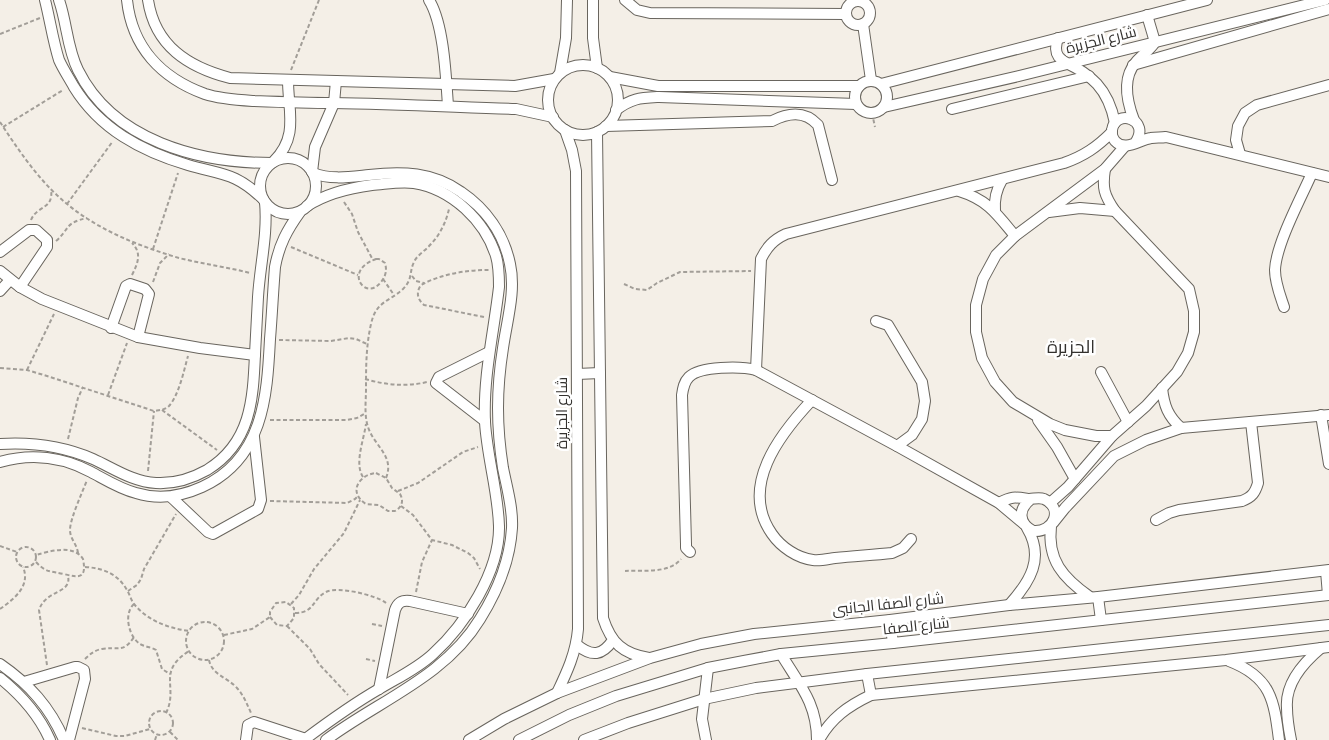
<svg xmlns="http://www.w3.org/2000/svg" width="1329" height="740" viewBox="0 0 1329 740" font-family="Manrope,Cairo,sans-serif">
  <style>
    .lines { fill: none; stroke-linecap: round; stroke-linejoin: round }
    .minor-casing { stroke: #69655e; stroke-width: 12 }
    .path { stroke: #a29e98; stroke-width: 2; stroke-dasharray: 4 2.5; stroke-linecap: butt }
    .minor { stroke: #fff; stroke-width: 10 }
    .labels { text-anchor: middle; stroke-width: 5; stroke-linejoin: round; paint-order: stroke }
    .street-label { font-size: 15px; fill: #33312e; stroke: #fff }
    .quarter-label { font-size: 18px; fill: #33312e; stroke: #fff }
  </style>
  <rect width="100%" height="100%" fill="#f4efe7"/>
  <g class="lines">
    <defs>
      <g id="minor">
        <path d="M 45,0 C 50,20 53,41 59,60 C 63,69 69,78 74,87 C 100,129 141,151 188,165 C 222,175 235,172 263,199"/>
        <path d="M 59,0 C 67,23 67,48 78,70 C 113,141 199,163 272,163"/>
        <path d="M 127,0 C 132,47 161,78 205,94 C 220,99 238,100 254,101 C 280,102 307,103 333,103 C 394,104 455,107 516,109 L 553,117"/>
        <path d="M 148,0 C 155,46 188,67 230,78 L 515,86 L 554,79"/>
        <path d="M 429,0 C 444,24 446,78 448,106"/>
        <path d="M 593,0 L 593,38 L 597,68"/>
        <path d="M 625,0 L 637,10 L 650,13 L 846,14"/>
        <circle cx="858" cy="13" r="12"/>
        <path d="M 863,24 L 871,80"/>
        <path d="M 1058,38 C 1051,58 1063,61 1078,69 C 1085,73 1091,78 1097,84 C 1107,95 1112,108 1115,123"/>
        <path d="M 1133,65 L 1329,9"/>
        <circle cx="583" cy="100" r="35"/>
        <path d="M 560,73 L 566,38 L 567,0"/>
        <path d="M 610,77 L 658,86 L 859,86"/>
        <circle cx="871" cy="97" r="16"/>
        <path d="M 881,84 L 1207,0"/>
        <path d="M 884,107 L 1019,76 L 1325,0"/>
        <path d="M 952,109 L 1089,76"/>
        <path d="M 616,110 C 632,98 640,98 659,97 L 856,104"/>
        <path d="M 1134,120 C 1127,102 1122,78 1136,62 C 1142,55 1150,50 1155,42 L 1147,15"/>
        <path d="M 606,126 L 772,121 C 788,113 804,110 818,125 L 832,180"/>
        <path d="M 597,132 L 603,618 C 611,643 623,654 649,658"/>
        <path d="M 1135,143 C 1152,119 1115,108 1112,130 C 1111,134 1112,137 1115,141 C 1125,152 1139,140 1151,138 C 1156,137 1161,138 1166,137 L 1329,177"/>
        <path d="M 1240,154 L 1236,140 L 1238,126 L 1245,113 L 1257,105 L 1329,85"/>
        <circle cx="288" cy="186" r="28"/>
        <path d="M 274,161 C 299,136 288,111 288,80"/>
        <path d="M 312,172 L 315,147 L 334,103 L 336,81"/>
        <path d="M 313,173 C 331,180 349,177 369,175 C 402,171 433,172 461,192 C 486,209 504,234 510,264 C 516,291 507,320 503,348 C 500,367 498,388 498,408 C 498,428 500,449 503,468 C 507,488 513,508 512,528 C 510,560 497,592 480,619 C 445,677 378,701 326,740"/>
        <path d="M 959,191 C 988,200 997,214 1015,236"/>
        <path d="M 995,211 C 994,199 996,190 1002,180"/>
        <path d="M 1049,212 L 1080,208 L 1115,211"/>
        <path d="M 0,252 L 29,230 L 36,230 L 47,240 L 47,247 L 20,287"/>
        <path d="M 0,271 L 20,287 L 42,299 L 138,337 L 200,348 L 255,355"/>
        <path d="M 0,291 L 10,280"/>
        <path d="M 1284,307 C 1280,295 1275,283 1275,270 C 1276,244 1301,198 1312,173"/>
        <path d="M 876,321 L 888,325 L 922,382 L 925,401 L 922,419 L 912,435 L 897,446"/>
        <path d="M 111,328 L 126,286 L 130,284 L 145,289 L 149,294 L 138,337"/>
        <path d="M 756,370 L 761,259 C 767,247 773,240 786,234 L 1064,163 C 1084,156 1097,147 1112,132"/>
        <path d="M 1101,372 L 1128,422"/>
        <path d="M 577,374 L 600,373"/>
        <path d="M 1162,388 C 1164,406 1168,416 1181,428"/>
        <path d="M 812,400 C 779,435 739,487 772,534 C 781,547 797,558 813,560 C 820,561 828,559 835,558 C 854,556 873,555 892,553 L 903,548 L 911,539"/>
        <path d="M 1321,415 L 1329,464"/>
        <path d="M 1038,420 L 1057,447 L 1075,479"/>
        <path d="M 485,421 L 436,383 L 439,377 L 489,352"/>
        <path d="M 1112,436 L 1096,436 L 1065,430 L 1050,424 L 1013,402 L 995,382 L 982,358 L 976,332 L 976,305 L 983,279 L 996,255 L 1015,236 L 1105,169 L 1125,146"/>
        <path d="M 0,444 C 32,442 63,446 93,459 C 113,468 133,482 156,483 C 174,484 191,479 207,470 C 251,443 253,400 255,354 C 256,335 257,316 258,297 C 260,265 268,234 265,202"/>
        <path d="M 0,462 C 31,453 63,457 91,472 C 106,480 120,489 136,493 C 159,500 180,497 202,487 C 263,459 267,398 270,339 C 272,315 273,291 275,267 C 279,245 287,230 300,212"/>
        <path d="M 171,497 L 208,532 L 213,534 L 258,509 L 261,500 L 254,437"/>
        <path d="M 999,503 C 1012,496 1015,497 1029,499 C 1034,499 1039,497 1044,499 C 1064,508 1054,533 1033,531 C 1018,523 1018,509 1031,499"/>
        <path d="M 1050,503 L 1068,487 L 1112,436 L 1146,406 L 1177,372 L 1188,353 L 1194,332 L 1194,311 L 1189,289 L 1115,211 C 1104,195 1102,188 1105,169"/>
        <path d="M 1156,520 L 1169,513 L 1179,510 L 1242,501 C 1252,497 1255,493 1258,483 L 1251,422"/>
        <path d="M 1053,523 L 1065,508 L 1114,456 L 1146,440 L 1181,428 L 1329,415"/>
        <path d="M 1051,526 C 1047,560 1063,578 1090,597"/>
        <path d="M 690,552 L 686,548 L 686,544 L 682,395 C 683,388 684,382 689,377 C 700,366 741,366 756,370 L 897,446 L 999,503 L 1024,524"/>
        <path d="M 1326,571 L 1328,595"/>
        <path d="M 1098,597 L 1101,620"/>
        <path d="M 1009,605 C 1030,582 1045,558 1027,528"/>
        <path d="M 890,620 L 893,643"/>
        <path d="M 577,645 C 592,657 602,656 613,640"/>
        <path d="M 781,654 C 799,684 817,703 817,740"/>
        <path d="M 1229,661 C 1271,677 1274,700 1279,740"/>
        <path d="M 0,664 C 29,684 50,707 64,740"/>
        <path d="M 867,674 L 871,695"/>
        <path d="M 0,678 C 21,695 39,715 50,740"/>
        <path d="M 24,682 L 75,667 L 78,667 L 84,670 L 85,679 L 69,740"/>
        <path d="M 379,689 L 395,610 C 398,602 402,600 410,601 L 468,614"/>
        <path d="M 557,693 C 567,672 576,653 578,629 L 576,171 L 572,150 L 565,130"/>
        <path d="M 246,740 L 248,725 L 254,722 L 306,739"/>
        <path d="M 304,740 C 328,722 353,704 379,689 C 397,678 417,669 433,654 C 465,625 500,571 499,526 C 498,491 487,457 485,422 C 483,376 494,331 499,287 C 499,276 499,266 496,256 C 485,221 452,189 414,183 C 400,181 386,184 372,185 C 349,188 327,193 307,206"/>
        <path d="M 469,740 L 504,719 L 557,693 L 650,658 L 701,644 L 754,634 L 890,620 L 1009,605 L 1098,597 L 1329,570"/>
        <path d="M 519,740 L 569,715 L 616,696 L 708,668 L 744,661 L 781,654 L 893,643 L 1329,595"/>
        <path d="M 584,740 L 628,723 L 704,699 L 756,688 L 867,674 L 1329,625"/>
        <path d="M 706,740 L 702,719 L 708,668"/>
        <path d="M 819,740 C 831,718 848,706 871,695 L 1226,660 L 1329,647"/>
        <path d="M 1291,740 C 1289,730 1287,719 1287,708 C 1285,684 1303,663 1321,648"/>
      </g>
    </defs>
    <use href="#minor" class="minor-casing"/>
    <g class="path">
      <path d="M 0,34 L 40,18"/>
      <path d="M 291,70 L 319,0"/>
      <path d="M 872,113 L 875,127"/>
      <path d="M 0,122 C 19,151 40,182 67,204 C 100,231 139,246 179,258 C 203,264 227,267 250,273"/>
      <path d="M 3,127 L 63,90"/>
      <path d="M 344,202 L 352,214 L 358,232 L 373,260"/>
      <path d="M 67,204 L 113,141"/>
      <path d="M 31,220 C 37,205 54,210 51,189"/>
      <path d="M 56,241 C 70,229 64,223 87,218"/>
      <path d="M 291,247 L 358,275"/>
      <path d="M 153,249 L 178,173"/>
      <path d="M 376,259 L 379,259 L 385,263 C 387,270 386,276 381,282 C 366,302 342,271 376,259 Z"/>
      <path d="M 132,275 C 138,263 142,253 132,243"/>
      <path d="M 412,276 L 416,281 L 424,283"/>
      <path d="M 383,279 L 394,295"/>
      <path d="M 153,282 L 160,263 L 169,254"/>
      <path d="M 624,284 L 635,289 L 647,290 L 657,283 L 680,272 L 751,271"/>
      <path d="M 484,317 L 424,305 C 417,299 416,292 421,285 C 441,274 466,270 489,270"/>
      <path d="M 279,340 L 331,341 L 349,338 L 356,339 L 367,344"/>
      <path d="M 0,368 L 27,370 L 47,376 L 154,411 C 160,410 165,410 169,406 C 179,395 184,370 188,356"/>
      <path d="M 27,370 L 54,314"/>
      <path d="M 365,379 C 386,385 406,387 427,382"/>
      <path d="M 108,395 L 127,343"/>
      <path d="M 162,410 L 217,450"/>
      <path d="M 270,420 L 346,420 L 357,418 L 366,413"/>
      <path d="M 68,439 L 78,398 L 83,387"/>
      <path d="M 148,471 L 154,411"/>
      <path d="M 376,473 L 386,478 L 392,488 L 400,494 C 404,501 402,507 395,511 L 388,511 L 379,505 L 366,504 C 348,493 358,475 376,473 Z"/>
      <path d="M 363,477 C 354,464 364,439 366,424"/>
      <path d="M 386,478 C 395,456 374,446 368,427 C 364,415 366,401 366,389 C 366,367 366,346 371,324 C 376,301 389,302 403,289 C 413,279 409,272 414,262 C 417,255 425,251 430,245 C 440,235 446,222 449,209"/>
      <path d="M 398,491 L 418,483 L 463,452 L 478,447"/>
      <path d="M 270,501 L 347,503 L 355,499 L 358,496"/>
      <path d="M 401,506 L 413,515 L 432,540 L 452,545 L 468,553 L 474,558 L 480,569"/>
      <path d="M 0,546 L 17,552"/>
      <circle cx="26" cy="557" r="10"/>
      <path d="M 78,553 C 77,544 70,539 70,530 C 70,519 82,493 87,480"/>
      <path d="M 36,562 C 46,573 51,571 64,574 C 79,578 87,579 83,559 C 74,544 50,551 36,555"/>
      <path d="M 85,567 C 103,568 118,574 127,590 C 130,595 131,600 134,604 C 148,621 168,628 189,631"/>
      <path d="M 625,571 C 643,570 669,574 681,559"/>
      <path d="M 128,591 L 137,585 L 141,579 L 144,569 L 176,514"/>
      <path d="M 416,592 L 422,562 L 432,540"/>
      <path d="M 134,604 C 123,614 129,637 140,644 C 145,647 151,647 156,650 L 162,669 L 170,674"/>
      <path d="M 291,604 L 299,595 L 314,569 L 344,533 L 360,500"/>
      <path d="M 0,609 C 14,599 31,586 23,567"/>
      <path d="M 295,613 C 315,613 312,599 326,592 C 337,586 376,595 386,603"/>
      <circle cx="205" cy="641" r="19"/>
      <path d="M 372,624 L 382,626"/>
      <path d="M 287,626 L 310,649 L 319,664 L 348,695"/>
      <path d="M 224,635 L 252,629 L 270,617 L 270,612 L 276,603 L 286,602 L 294,608 L 294,618 L 287,626 L 277,625 L 270,617"/>
      <path d="M 85,659 C 90,654 95,650 102,649 C 117,646 123,654 134,637"/>
      <path d="M 366,659 L 375,661"/>
      <path d="M 209,660 C 212,675 227,677 237,688 C 244,696 247,704 251,713"/>
      <path d="M 47,665 L 39,610 C 46,589 72,594 68,576"/>
      <circle cx="161" cy="723" r="12"/>
      <path d="M 166,713 C 179,687 156,672 189,651"/>
      <path d="M 82,728 L 116,736 L 125,736 L 150,729"/>
      <path d="M 170,732 L 178,740"/>
      <path d="M 155,740 L 157,734"/>
    </g>
    <use href="#minor" class="minor"/>
  </g>
  <g class="labels">
    <g class="street-label">
      <text transform="translate(1101 40) rotate(-14)" y="5">شارع الجزيرة</text>
      <text transform="translate(562 413) rotate(-90)" y="5">شارع الجزيرة</text>
      <text transform="translate(888 604) rotate(-6)" y="5">شارع الصفا الجانبى</text>
      <text transform="translate(916 626) rotate(-6)" y="5">شارع الصفا</text>
    </g>
    <g class="quarter-label">
      <text x="1071" y="353">الجزيرة</text>
    </g>
  </g>
</svg>
